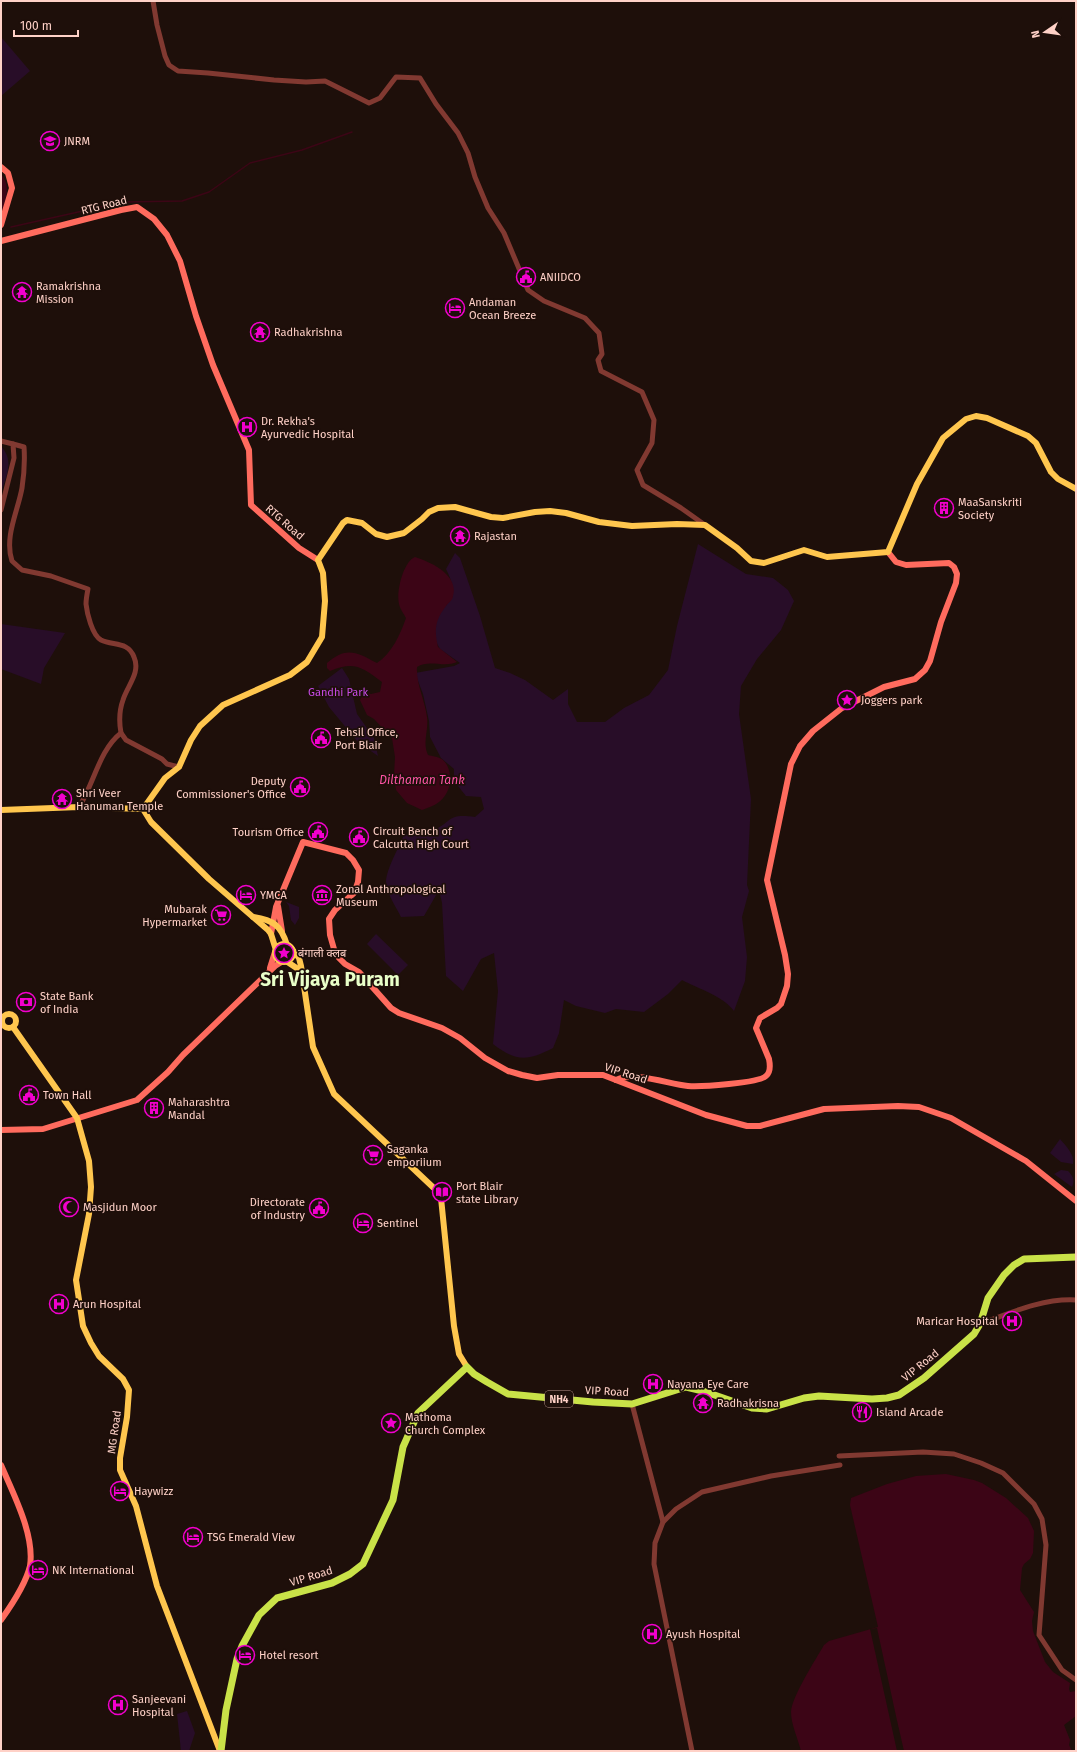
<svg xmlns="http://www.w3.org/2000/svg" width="1077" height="1752" viewBox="0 0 1077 1752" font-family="'Fira Sans','Noto Sans Devanagari',sans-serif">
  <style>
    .green { fill: #280d28 }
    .water { fill: #3c0516 }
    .pier { fill: #1e0f0a }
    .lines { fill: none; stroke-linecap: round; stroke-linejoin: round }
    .stream { stroke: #3c0516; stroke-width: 1.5 }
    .tertiary { stroke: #813931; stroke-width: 5 }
    .secondary { stroke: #ff6b5e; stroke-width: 6 }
    .primary { stroke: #ffc64e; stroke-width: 6 }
    .trunk { stroke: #c9e248; stroke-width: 7 }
    .labels { text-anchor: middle; stroke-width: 3.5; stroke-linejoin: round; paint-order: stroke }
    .shield { fill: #1e0f0a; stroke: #bc978e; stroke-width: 1 }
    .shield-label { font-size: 10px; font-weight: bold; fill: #ffd1c7 }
    .poi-label { font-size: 11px; fill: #ffd1c7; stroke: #1e0f0a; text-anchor: start }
    .street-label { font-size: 11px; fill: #ffd1c7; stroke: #1e0f0a }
    .park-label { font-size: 11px; fill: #c84be7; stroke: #1e0f0a }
    .water-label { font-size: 12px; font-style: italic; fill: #ff55a7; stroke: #1e0f0a }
    .town-label { font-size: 19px; font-weight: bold; fill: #e9ffc9; stroke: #1e0f0a }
  </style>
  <rect width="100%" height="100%" fill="#1e0f0a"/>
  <g class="green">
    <path d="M 1,37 L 30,71 L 1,96 Z"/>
    <path d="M 1,446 C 15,462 6,475 1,494 Z"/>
    <path d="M 698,544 L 746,574 L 773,578 L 788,590 L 794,601 L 781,630 L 757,659 L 741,686 L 739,714 L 751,799 L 747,885 L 749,891 L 742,917 L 747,957 L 745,981 L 734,1011 C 723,996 699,989 682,980 L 668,994 L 644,1012 L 616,1009 L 605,1013 L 576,1006 L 564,1000 L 559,1033 L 553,1048 C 528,1061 516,1062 493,1044 L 498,991 L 494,953 L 481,959 L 463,991 L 446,976 L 442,903 L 439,890 L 424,916 L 401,917 C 396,907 387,894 386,882 C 386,870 399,847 404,835 C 412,833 424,834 432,831 C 453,822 446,813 475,817 L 484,809 L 481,797 L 466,796 L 454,781 L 454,769 L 441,758 L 430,737 L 429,721 L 423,694 L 415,673 L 454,666 L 460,663 L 440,649 L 434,638 L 437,613 C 457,598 456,590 446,569 L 455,553 L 460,558 L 480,616 L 495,668 L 510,673 L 525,680 L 553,700 L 568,689 L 568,704 L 577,722 L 605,722 L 624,708 L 649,695 L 668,670 L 677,626 Z"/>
    <path d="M 1,624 L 65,633 L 44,668 L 41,684 L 1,669 Z"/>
    <path d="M 342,668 L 349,679 L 357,714 L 374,738 L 378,756 L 358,742 L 329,707 L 318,686 Z"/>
    <path d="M 286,902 L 299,907 L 299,918 L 295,925 L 291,920 L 289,906 Z"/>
    <path d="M 376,934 L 408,965 L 398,975 L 367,944 Z"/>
    <path d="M 1060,1139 C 1066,1146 1075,1155 1073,1164 L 1061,1162 L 1050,1153 Z"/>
    <path d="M 1061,1170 L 1068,1171 C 1073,1176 1075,1180 1072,1187 L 1054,1174 Z"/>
    <path d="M 187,1711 L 195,1733 L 189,1751 L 181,1751 L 177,1714 Z"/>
  </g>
  <g class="water">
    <path d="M 1,174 C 12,187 5,200 1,216 Z"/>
    <path d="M 415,557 C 431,562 459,575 453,596 C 453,600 448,603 446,606 C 435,620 434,630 438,647 L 457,662 C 444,668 429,659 417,667 C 416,684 425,700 427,717 C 429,730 422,742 428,755 C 432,756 439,757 443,760 C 454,770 452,793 439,802 C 434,806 427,808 422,810 L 407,803 L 396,790 L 394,775 L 395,757 L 392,738 L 374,719 L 367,715 L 360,700 L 364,693 L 371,694 L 380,692 L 382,682 C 362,667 354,661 330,671 L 327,668 L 327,663 C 346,646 357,652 377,663 C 392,653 400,635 406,618 C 404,614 400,609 399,604 C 396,592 403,562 415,557 Z"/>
    <path d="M 946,1474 L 974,1480 L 982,1483 L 1006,1498 L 1028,1518 L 1034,1531 L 1033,1553 L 1030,1559 L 1024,1564 L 1022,1568 L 1020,1590 L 1034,1612 L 1032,1621 L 1033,1631 L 1045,1662 L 1053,1672 L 1070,1683 L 1069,1689 L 1070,1692 L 1076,1691 L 1076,1716 L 1064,1725 L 1070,1740 L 1069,1745 L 1072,1751 L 801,1751 C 798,1739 791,1724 791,1712 C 792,1696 816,1659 824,1645 L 829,1641 L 878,1627 L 850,1505 L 851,1498 L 887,1484 L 916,1476 Z"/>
  </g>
  <path class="pier" d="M 877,1628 L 896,1716 L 904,1751 L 897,1751 L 870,1629 Z"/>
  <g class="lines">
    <g class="stream">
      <path d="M 11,227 L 123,202 L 182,201 L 209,192 L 250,163 L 302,150 L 352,132"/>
      <path d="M 1076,739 L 1076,741"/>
    </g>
    <g class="tertiary">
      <path d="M 153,1 L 157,25 L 165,56 L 169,65 L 178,71 L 208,73 L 274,80 L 306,82 L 325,81 L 369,103 L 380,98 L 396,77 L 420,78 L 436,104 L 458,133 L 468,153 L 475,177 L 488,208 L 504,233 L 528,290 L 544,301 L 585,318 L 599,333 L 602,354 L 598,360 L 601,371 L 642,392 L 654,420 L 652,443 L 637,470 L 643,485 L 681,508 L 705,525"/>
      <path d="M 1,441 L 13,444 L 14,458 L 1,510"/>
      <path d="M 13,444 L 24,447 C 25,461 24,475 22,488 C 18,511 4,537 12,561 L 22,570 L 51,576 L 88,589 C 87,594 86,599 86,604 C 87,613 92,635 101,640 C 113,646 128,641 134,657 C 141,673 127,686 123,700 C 119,711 119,722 121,733 C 99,750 94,784 79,807"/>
      <path d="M 121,733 L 126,740 L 162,759 L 167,764 L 179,767"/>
      <path d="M 1,1026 L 3,1025"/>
      <path d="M 980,1324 C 1010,1313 1043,1298 1076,1300"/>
      <path d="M 632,1404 L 663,1522 L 655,1543 L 654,1564 L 692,1751"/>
      <path d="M 839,1456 L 923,1452 L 954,1454 L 981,1463 L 1003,1473 L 1034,1504 L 1042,1519 L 1046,1545 L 1039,1635 L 1062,1670 L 1076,1680"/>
      <path d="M 663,1522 L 676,1509 L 702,1492 L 771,1476 L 840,1465"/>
    </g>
    <g class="secondary">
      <path d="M 1,167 L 8,173 L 12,188 L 1,225"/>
      <path d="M 1,241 L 121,210 L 137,207 L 154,219 L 167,235 L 180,261 L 196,316 L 213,365 L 249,450 L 251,505 L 299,548 L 318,560"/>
      <path d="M 278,906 L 282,931"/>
      <path d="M 271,934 L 276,907 L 303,842 L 346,853 L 353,860 L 359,870 L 358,882 L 354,893 L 335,910 L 329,919 L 330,935 L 334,949 L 339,958 L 345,964 L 359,972 L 391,1008 L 399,1013 L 442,1028 L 460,1038 L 485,1058 L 508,1071 L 522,1075 L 537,1078 L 558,1075 L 603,1075 L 706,1115 L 747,1126 L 760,1126 L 824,1109 L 898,1106 L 919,1107 L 951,1118 L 1026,1161 L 1076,1201"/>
      <path d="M 270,968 L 275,952"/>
      <path d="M 616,1080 C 635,1071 668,1084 688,1086 C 700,1087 759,1083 766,1076 C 771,1072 770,1064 769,1059 L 756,1028 L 760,1018 L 777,1008 L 781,1004 L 787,986 L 788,974 L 785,955 L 767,880 L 791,764 L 800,746 L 813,731 L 842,708 L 884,687 L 915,679 L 925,670 L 930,661 L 941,622 L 956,583 L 957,574 L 954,567 L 949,563 L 906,565 L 896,562 L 888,552"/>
      <path d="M 1,1130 L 43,1129 L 137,1100 L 168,1072 L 183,1055 L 275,966 L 283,961"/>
      <path d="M 1,1465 C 13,1493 35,1535 30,1566 C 26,1583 11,1606 1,1620"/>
    </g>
    <g class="primary">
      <path d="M 143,809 L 165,778 L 179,767 L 191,740 L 200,726 L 223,705 L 290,675 L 307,662 L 322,637 L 325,601 L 323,573 L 318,560 L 343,523 L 347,520 L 362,523 L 376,534 L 387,537 L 404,533 L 422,519 L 429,512 L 438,508 L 455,507 L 491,517 L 503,518 L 535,512 L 550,511 L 566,513 L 599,522 L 632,526 L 677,524 L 705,525 L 737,548 L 751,561 L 764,563 L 804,550 L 827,557 L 888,552 L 917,484 L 943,438 L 966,419 L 976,416 L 987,418 L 1028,436 L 1036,443 L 1051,472 L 1058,479 L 1076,489"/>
      <path d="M 1,810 L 79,807 L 143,809 L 151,822 L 209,879 L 268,930 L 271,934 L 276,950"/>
      <path d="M 253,917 C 273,920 281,925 287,945"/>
      <circle cx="284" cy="953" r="9"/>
      <path d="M 292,949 L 299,958 L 301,966 L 313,1047 L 334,1094 L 437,1191 L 441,1198 L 454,1326 L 459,1354 L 467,1367"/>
      <path d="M 286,961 L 298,969 L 301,975"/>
      <circle cx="9" cy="1021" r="7"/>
      <path d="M 13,1027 L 77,1118 L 82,1136 L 89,1161 L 91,1187 L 89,1214 L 76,1280 L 83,1326 L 91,1343 L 99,1356 L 123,1379 L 129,1390 L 127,1417 L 120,1458 L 120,1470 L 136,1506 L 157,1586 L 220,1751"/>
    </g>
    <path class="trunk" d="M 221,1751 L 226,1710 L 237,1659 L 242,1646 L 259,1615 L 277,1598 L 332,1583 L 350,1574 L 363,1564 L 393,1500 L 403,1447 L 418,1413 L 467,1367 L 474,1374 L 487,1382 L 508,1394 L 593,1402 L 632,1404 L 686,1387 L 703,1391 L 752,1408 L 767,1409 L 804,1398 L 819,1396 L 872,1399 L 887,1398 L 899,1395 L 924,1378 L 974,1334 L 980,1324 L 988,1298 L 1004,1275 L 1014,1265 L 1024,1259 L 1076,1257"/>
  </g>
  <defs>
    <symbol id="university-ring" viewBox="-11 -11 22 22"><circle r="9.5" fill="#1e0f0a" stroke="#f200cd" stroke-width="1.5"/><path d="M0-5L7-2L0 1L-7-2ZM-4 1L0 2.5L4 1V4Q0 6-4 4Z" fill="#f200cd"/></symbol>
    <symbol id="civic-ring" viewBox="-11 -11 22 22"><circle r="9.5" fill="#1e0f0a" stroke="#f200cd" stroke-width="1.5"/><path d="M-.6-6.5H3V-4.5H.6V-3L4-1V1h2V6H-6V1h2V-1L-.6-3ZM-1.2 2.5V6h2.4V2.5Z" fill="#f200cd"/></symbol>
    <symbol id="temple-ring" viewBox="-11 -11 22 22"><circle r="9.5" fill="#1e0f0a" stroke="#f200cd" stroke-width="1.5"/><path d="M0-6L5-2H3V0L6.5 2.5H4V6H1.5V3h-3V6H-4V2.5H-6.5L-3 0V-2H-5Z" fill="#f200cd"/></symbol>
    <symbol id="hotel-ring" viewBox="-11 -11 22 22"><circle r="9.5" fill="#1e0f0a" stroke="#f200cd" stroke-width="1.5"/><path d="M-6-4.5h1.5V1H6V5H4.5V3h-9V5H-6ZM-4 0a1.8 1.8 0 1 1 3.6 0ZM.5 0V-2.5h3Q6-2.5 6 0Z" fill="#f200cd"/></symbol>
    <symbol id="hospital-ring" viewBox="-11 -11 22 22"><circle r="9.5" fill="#1e0f0a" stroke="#f200cd" stroke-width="1.5"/><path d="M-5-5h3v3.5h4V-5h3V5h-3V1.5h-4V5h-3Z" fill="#f200cd"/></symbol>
    <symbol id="building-ring" viewBox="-11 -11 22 22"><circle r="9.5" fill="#1e0f0a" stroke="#f200cd" stroke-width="1.5"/><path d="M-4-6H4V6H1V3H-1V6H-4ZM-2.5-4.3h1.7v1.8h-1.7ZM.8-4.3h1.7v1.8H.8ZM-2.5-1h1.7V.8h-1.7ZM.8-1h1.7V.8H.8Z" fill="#f200cd"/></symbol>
    <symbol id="sight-ring" viewBox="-11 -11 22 22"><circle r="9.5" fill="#1e0f0a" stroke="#f200cd" stroke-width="1.5"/><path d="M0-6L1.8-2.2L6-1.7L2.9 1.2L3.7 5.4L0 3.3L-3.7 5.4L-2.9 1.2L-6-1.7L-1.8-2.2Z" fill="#f200cd"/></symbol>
    <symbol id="museum-ring" viewBox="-11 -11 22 22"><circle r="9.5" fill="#1e0f0a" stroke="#f200cd" stroke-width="1.5"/><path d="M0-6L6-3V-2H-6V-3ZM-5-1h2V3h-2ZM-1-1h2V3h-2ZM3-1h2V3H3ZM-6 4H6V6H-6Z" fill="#f200cd"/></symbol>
    <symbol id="supermarket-ring" viewBox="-11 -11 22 22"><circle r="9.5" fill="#1e0f0a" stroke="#f200cd" stroke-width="1.5"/><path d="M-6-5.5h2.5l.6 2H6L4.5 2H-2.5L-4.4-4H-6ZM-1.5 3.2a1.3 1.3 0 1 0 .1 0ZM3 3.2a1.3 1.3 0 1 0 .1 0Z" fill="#f200cd"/></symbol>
    <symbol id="bank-ring" viewBox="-11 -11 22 22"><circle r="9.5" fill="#1e0f0a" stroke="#f200cd" stroke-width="1.5"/><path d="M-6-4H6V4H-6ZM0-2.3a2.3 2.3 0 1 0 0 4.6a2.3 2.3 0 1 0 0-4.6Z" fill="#f200cd"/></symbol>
    <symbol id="library-ring" viewBox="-11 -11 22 22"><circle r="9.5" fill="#1e0f0a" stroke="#f200cd" stroke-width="1.5"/><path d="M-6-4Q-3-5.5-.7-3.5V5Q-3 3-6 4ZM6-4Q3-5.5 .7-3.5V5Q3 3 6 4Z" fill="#f200cd"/></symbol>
    <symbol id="mosque-ring" viewBox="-11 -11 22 22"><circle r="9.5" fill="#1e0f0a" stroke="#f200cd" stroke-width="1.5"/><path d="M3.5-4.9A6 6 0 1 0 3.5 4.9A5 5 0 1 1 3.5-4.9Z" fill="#f200cd"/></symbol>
    <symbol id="restaurant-ring" viewBox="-11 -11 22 22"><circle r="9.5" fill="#1e0f0a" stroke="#f200cd" stroke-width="1.5"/><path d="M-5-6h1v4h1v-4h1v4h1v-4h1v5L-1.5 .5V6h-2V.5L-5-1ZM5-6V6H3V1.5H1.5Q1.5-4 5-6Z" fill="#f200cd"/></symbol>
  </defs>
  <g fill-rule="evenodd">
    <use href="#university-ring" x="39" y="130" width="22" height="22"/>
    <use href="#civic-ring" x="515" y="266" width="22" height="22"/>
    <use href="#temple-ring" x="11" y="281" width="22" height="22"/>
    <use href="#hotel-ring" x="444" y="297" width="22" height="22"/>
    <use href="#temple-ring" x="249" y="321" width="22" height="22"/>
    <use href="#hospital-ring" x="236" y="416" width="22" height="22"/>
    <use href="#building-ring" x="933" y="497" width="22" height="22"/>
    <use href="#temple-ring" x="449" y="525" width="22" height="22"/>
    <use href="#sight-ring" x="836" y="689" width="22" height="22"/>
    <use href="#civic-ring" x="310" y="727" width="22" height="22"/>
    <use href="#civic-ring" x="289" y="776" width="22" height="22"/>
    <use href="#temple-ring" x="51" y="788" width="22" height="22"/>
    <use href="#civic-ring" x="307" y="821" width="22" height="22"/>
    <use href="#civic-ring" x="348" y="826" width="22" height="22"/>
    <use href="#hotel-ring" x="235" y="884" width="22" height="22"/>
    <use href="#museum-ring" x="311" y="884" width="22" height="22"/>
    <use href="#supermarket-ring" x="210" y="904" width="22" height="22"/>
    <use href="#sight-ring" x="273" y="942" width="22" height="22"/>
    <use href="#bank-ring" x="15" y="991" width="22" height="22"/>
    <use href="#civic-ring" x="18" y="1084" width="22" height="22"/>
    <use href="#building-ring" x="143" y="1097" width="22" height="22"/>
    <use href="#supermarket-ring" x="362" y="1144" width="22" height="22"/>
    <use href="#library-ring" x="431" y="1181" width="22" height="22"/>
    <use href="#mosque-ring" x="58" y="1196" width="22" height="22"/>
    <use href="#civic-ring" x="308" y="1197" width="22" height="22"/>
    <use href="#hotel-ring" x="352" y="1212" width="22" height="22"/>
    <use href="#hospital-ring" x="48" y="1293" width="22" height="22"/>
    <use href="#hospital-ring" x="1001" y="1310" width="22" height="22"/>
    <use href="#hospital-ring" x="642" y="1373" width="22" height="22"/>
    <use href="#temple-ring" x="692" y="1392" width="22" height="22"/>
    <use href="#restaurant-ring" x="851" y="1401" width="22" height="22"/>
    <use href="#sight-ring" x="380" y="1412" width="22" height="22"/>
    <use href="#hotel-ring" x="109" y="1480" width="22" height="22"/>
    <use href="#hotel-ring" x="182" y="1526" width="22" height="22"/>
    <use href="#hotel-ring" x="27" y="1559" width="22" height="22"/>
    <use href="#hospital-ring" x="641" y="1623" width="22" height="22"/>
    <use href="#hotel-ring" x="234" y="1644" width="22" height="22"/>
    <use href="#hospital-ring" x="107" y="1694" width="22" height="22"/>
  </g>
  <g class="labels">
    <rect class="shield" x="545" y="1391" width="28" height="16" rx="3"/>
    <g class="shield-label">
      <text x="559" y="1403">NH4</text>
    </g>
    <g class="poi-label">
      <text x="64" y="145">JNRM</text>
      <text x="540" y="281">ANIIDCO</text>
      <text x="36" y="290">Ramakrishna<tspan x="36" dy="13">Mission</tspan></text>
      <text x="469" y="306">Andaman<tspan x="469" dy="13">Ocean Breeze</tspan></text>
      <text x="274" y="336">Radhakrishna</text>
      <text x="261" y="425">Dr. Rekha's<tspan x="261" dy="13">Ayurvedic Hospital</tspan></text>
      <text x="958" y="506">MaaSanskriti<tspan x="958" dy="13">Society</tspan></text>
      <text x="474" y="540">Rajastan</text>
      <text x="861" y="704">Joggers park</text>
      <text x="335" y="736">Tehsil Office,<tspan x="335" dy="13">Port Blair</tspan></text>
      <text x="286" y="785" text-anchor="end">Deputy<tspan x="286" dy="13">Commissioner's Office</tspan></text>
      <text x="76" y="797">Shri Veer<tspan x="76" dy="13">Hanuman Temple</tspan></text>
      <text x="373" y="835">Circuit Bench of<tspan x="373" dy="13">Calcutta High Court</tspan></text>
      <text x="304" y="836" text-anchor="end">Tourism Office</text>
      <text x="336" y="893">Zonal Anthropological<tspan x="336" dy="13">Museum</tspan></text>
      <text x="260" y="899">YMCA</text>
      <text x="207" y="913" text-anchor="end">Mubarak<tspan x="207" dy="13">Hypermarket</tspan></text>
      <text x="298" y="957">बंगाली क्लब</text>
      <text x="40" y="1000">State Bank<tspan x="40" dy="13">of India</tspan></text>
      <text x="43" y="1099">Town Hall</text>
      <text x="168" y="1106">Maharashtra<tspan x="168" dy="13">Mandal</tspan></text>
      <text x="387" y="1153">Saganka<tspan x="387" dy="13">emporiium</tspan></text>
      <text x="456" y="1190">Port Blair<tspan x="456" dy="13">state Library</tspan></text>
      <text x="305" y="1206" text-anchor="end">Directorate<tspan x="305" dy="13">of Industry</tspan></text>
      <text x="83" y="1211">Masjidun Moor</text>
      <text x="377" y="1227">Sentinel</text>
      <text x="73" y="1308">Arun Hospital</text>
      <text x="998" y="1325" text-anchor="end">Maricar Hospital</text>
      <text x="667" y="1388">Nayana Eye Care</text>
      <text x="717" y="1407">Radhakrisna</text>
      <text x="876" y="1416">Island Arcade</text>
      <text x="405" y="1421">Mathoma<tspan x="405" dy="13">Church Complex</tspan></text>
      <text x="134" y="1495">Haywizz</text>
      <text x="207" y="1541">TSG Emerald View</text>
      <text x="52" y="1574">NK International</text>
      <text x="666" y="1638">Ayush Hospital</text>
      <text x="259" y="1659">Hotel resort</text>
      <text x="132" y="1703">Sanjeevani<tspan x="132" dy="13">Hospital</tspan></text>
    </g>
    <g class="street-label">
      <text transform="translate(104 205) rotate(-14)" y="4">RTG Road</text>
      <text transform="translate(285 522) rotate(41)" y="4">RTG Road</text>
      <text transform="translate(626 1073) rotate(18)" y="4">VIP Road</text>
      <text transform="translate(920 1365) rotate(-39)" y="4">VIP Road</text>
      <text transform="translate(607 1391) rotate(3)" y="4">VIP Road</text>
      <text transform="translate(114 1432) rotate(-82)" y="4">MG Road</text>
      <text transform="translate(311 1576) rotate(-17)" y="4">VIP Road</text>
    </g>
    <g class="park-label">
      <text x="338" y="696">Gandhi Park</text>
    </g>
    <g class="water-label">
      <text x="422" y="784">Dilthaman Tank</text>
    </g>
    <g class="town-label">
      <text x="330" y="986">Sri Vijaya Puram</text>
    </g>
  </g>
  <rect width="1077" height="1752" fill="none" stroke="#ffd1c7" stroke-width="4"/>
  <g transform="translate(1045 32) rotate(257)" stroke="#1e0f0a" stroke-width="3" paint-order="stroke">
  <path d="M0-3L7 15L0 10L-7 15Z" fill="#ffd1c7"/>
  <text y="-6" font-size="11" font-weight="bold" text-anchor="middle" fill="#ffd1c7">N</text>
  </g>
  <path d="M14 30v6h64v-6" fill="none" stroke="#ffd1c7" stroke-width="2"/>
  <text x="20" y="30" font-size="12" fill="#ffd1c7" stroke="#1e0f0a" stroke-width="3" paint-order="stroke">100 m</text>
</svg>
